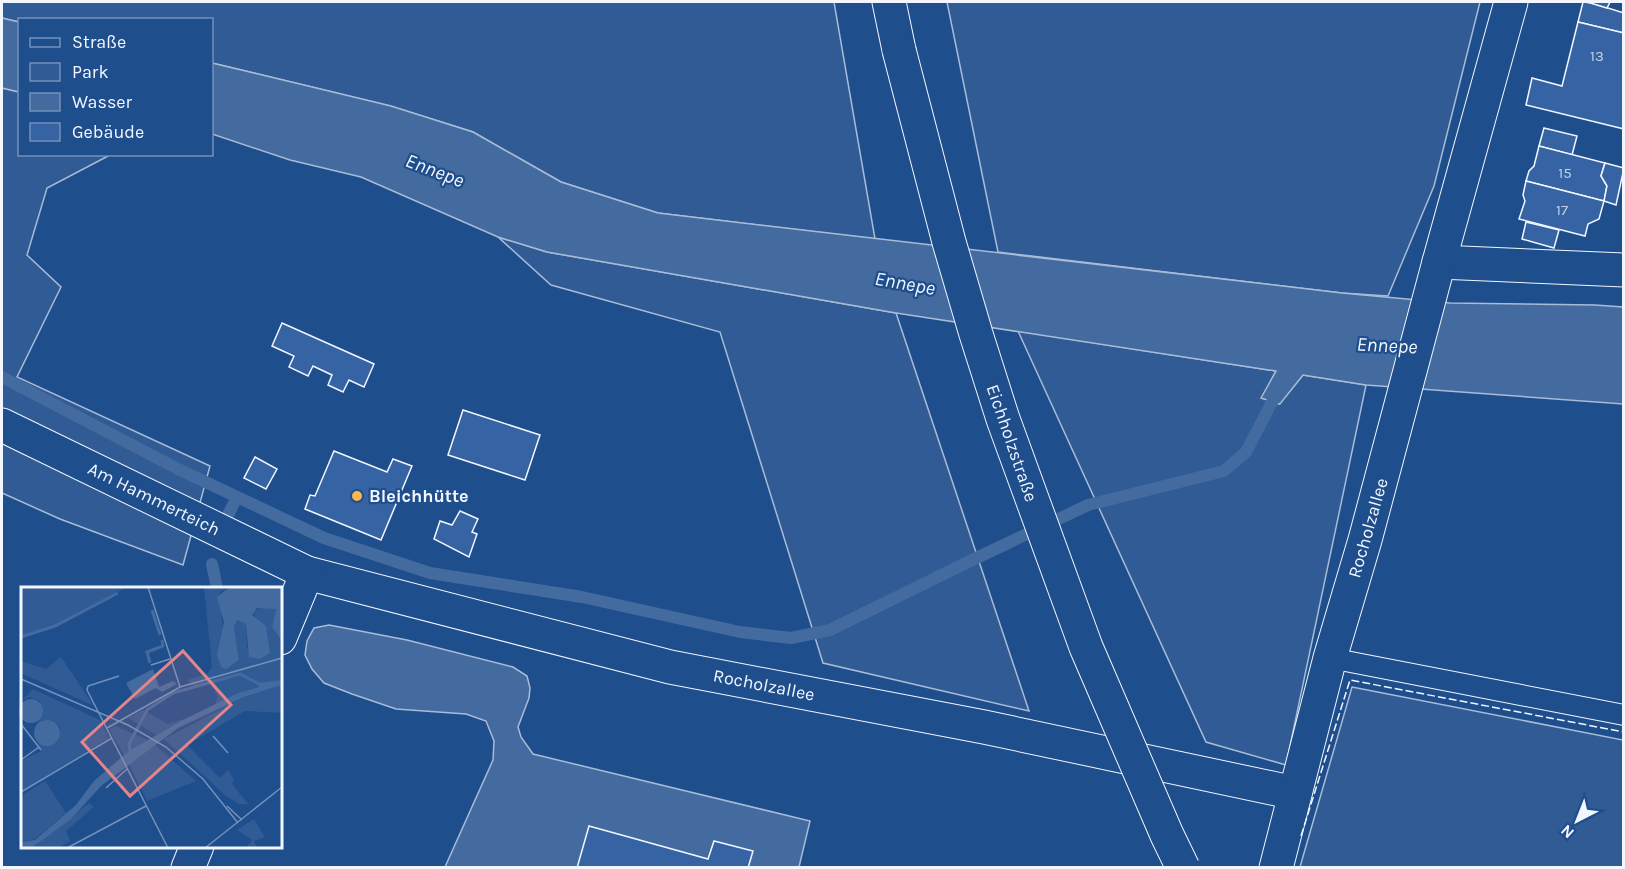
<svg xmlns="http://www.w3.org/2000/svg" width="1625" height="869" viewBox="0 0 1625 869" font-family="Karla,sans-serif">
  <style>
    .green { fill: #305b95; stroke: #a8bbd7; stroke-width: 1.5 }
    .water { fill: #446ba0; stroke: #a8bbd7; stroke-width: 1.5 }
    .lines { fill: none; stroke-linecap: round; stroke-linejoin: round }
    .stream { stroke: #446ba0; stroke-width: 12 }
    .building { fill: #3563a3; stroke: #f2f6ff; stroke-width: 1.5 }
    .service-casing { stroke: #f2f6ff; stroke-width: 22 }
    .minor-casing { stroke: #f2f6ff; stroke-width: 35 }
    .secondary-casing { stroke: #f2f6ff; stroke-width: 35 }
    .service { stroke: #1f4e8c; stroke-width: 20 }
    .minor { stroke: #1f4e8c; stroke-width: 33 }
    .secondary { stroke: #1f4e8c; stroke-width: 33 }
    .secondary-bridge-casing { stroke: #f2f6ff; stroke-width: 35; stroke-linecap: butt }
    .secondary-bridge { stroke: #1f4e8c; stroke-width: 33 }
    .fence { stroke: #f2f6ff; stroke-width: 1.5; stroke-dasharray: 8 3; stroke-linecap: butt }
    .poi-dot { fill: #ffb74d; stroke: #1f4e8c; stroke-width: 2 }
    .labels { text-anchor: middle; stroke-width: 4.5; stroke-linejoin: round; paint-order: stroke }
    .number-label { font-size: 15px; fill: #c3d1e8 }
    .street-label { font-size: 18px; fill: #f2f6ff; stroke: #1f4e8c }
    .poi-label { font-size: 18px; font-weight: bold; fill: #f2f6ff; stroke: #1f4e8c; text-anchor: start }
    .water-label { font-size: 20px; font-style: italic; fill: #f2f6ff; stroke: #1f4e8c }
    .inset-river { fill: none; stroke: #446ba0; stroke-width: 3 }
    .inset-road { fill: none; stroke: #7391ba; stroke-width: 1.5 }
    .view { fill: #e38589; fill-opacity: 0.15; stroke: #e38589; stroke-width: 3 }
    .inset-edge { fill: none; stroke: #f2f6ff; stroke-width: 3 }
  </style>
  <rect width="100%" height="100%" fill="#1f4e8c"/>
  <g class="green">
    <path d="M 2,2 L 834,2 L 875,239 L 658,213 L 561,182 L 473,132 L 390,106 L 212,63 L 212,20 L 20,20 L 19,22 L 2,18 Z"/>
    <path d="M 947,2 L 1480,2 L 1434,186 L 1388,296 L 1342,293 L 998,252 Z"/>
    <path d="M 2,88 L 19,92 L 20,154 L 110,155 L 47,188 L 27,255 L 61,287 L 17,377 L 210,466 L 183,565 L 60,519 L 2,493 Z"/>
    <path d="M 498,237 L 547,252 L 896,313 L 1029,711 L 823,663 L 720,332 L 551,285 Z"/>
    <path d="M 1018,331 L 1276,371 L 1262,398 L 1279,404 L 1303,375 L 1366,385 L 1286,765 L 1206,742 Z"/>
    <path d="M 1352,687 L 1623,740 L 1623,867 L 1300,867 Z"/>
  </g>
  <g class="water">
    <path d="M 2,18 L 19,22 L 19,92 L 2,88 Z"/>
    <path d="M 212,63 L 391,106 L 473,132 L 561,182 L 658,213 L 1342,293 L 1450,303 L 1595,305 L 1623,307 L 1623,404 L 1366,385 L 1303,375 L 1280,404 L 1261,398 L 1276,371 L 896,313 L 547,252 L 498,237 L 361,177 L 290,160 L 212,134 Z"/>
    <path d="M 329,625 L 407,640 L 513,667 L 527,676 L 530,688 L 529,698 L 518,727 L 521,737 L 533,754 L 810,821 L 799,867 L 445,867 L 493,760 L 494,741 L 486,721 L 466,714 L 396,709 L 352,694 L 324,683 L 312,669 L 305,655 L 307,641 L 314,628 Z"/>
  </g>
  <g class="lines">
    <g class="stream">
      <path d="M 2,377 L 178,469 L 324,538 L 430,573 L 582,597 L 740,632 L 791,638 L 830,630 L 968,562 L 1088,505 L 1224,471 L 1246,452 L 1272,402 L 1280,389"/>
      <path d="M 227,517 L 237,497"/>
      <path d="M 212,564 L 217,588"/>
    </g>
  </g>
  <g class="building">
    <path d="M 1583,2 L 1592,3 L 1624,13 L 1624,33 L 1578,22 Z"/>
    <path d="M 1587,2 L 1610,2 L 1607,8 Z"/>
    <path d="M 1578,22 L 1624,33 L 1624,129 L 1526,105 L 1532,78 L 1562,86 Z"/>
    <path d="M 1544,128 L 1577,136 L 1572,155 L 1539,146 Z"/>
    <path d="M 1539,146 L 1605,163 L 1601,176 L 1607,186 L 1604,201 L 1526,181 L 1529,171 L 1534,166 Z"/>
    <path d="M 1605,163 L 1624,168 L 1616,205 L 1604,201 L 1607,186 L 1601,176 Z"/>
    <path d="M 1526,181 L 1604,201 L 1599,219 L 1588,224 L 1585,236 L 1519,219 L 1525,201 L 1523,195 Z"/>
    <path d="M 1526,222 L 1559,230 L 1554,248 L 1522,239 Z"/>
    <path d="M 282,323 L 374,364 L 364,387 L 349,380 L 343,392 L 328,385 L 332,375 L 313,366 L 308,376 L 289,367 L 294,356 L 272,346 Z"/>
    <path d="M 463,410 L 540,435 L 525,480 L 448,455 Z"/>
    <path d="M 334,451 L 387,472 L 393,459 L 412,466 L 381,540 L 305,509 L 310,495 L 315,496 Z"/>
    <path d="M 255,457 L 277,469 L 266,489 L 244,478 Z"/>
    <path d="M 460,511 L 478,519 L 472,532 L 477,534 L 469,557 L 434,539 L 440,521 L 452,525 Z"/>
    <path d="M 589,826 L 708,859 L 714,841 L 753,851 L 748,868 L 577,868 Z"/>
  </g>
  <g class="lines">
    <defs>
      <path id="service" d="M 1330,658 L 1624,715"/>
      <g id="minor">
        <path d="M 1439,262 L 1624,270"/>
        <path d="M 2,425 L 307,573 L 670,667 L 984,727 L 1295,793"/>
        <path d="M 280,638 L 307,573"/>
        <path d="M 188,868 L 197,846"/>
        <path d="M 1276,868 L 1330,658 L 1365,540 L 1439,262 L 1511,2"/>
      </g>
      <path id="secondary" d="M 889,2 L 899,50"/>
    </defs>
    <use href="#service" class="service-casing"/>
    <use href="#minor" class="minor-casing"/>
    <use href="#secondary" class="secondary-casing"/>
    <use href="#service" class="service"/>
    <use href="#minor" class="minor"/>
    <use href="#secondary" class="secondary"/>
    <defs>
      <path id="secondary-bridge" d="M 899,50 L 949,242 L 976,334 L 1003,419 L 1086,647 L 1167,835 L 1183,868"/>
    </defs>
    <use href="#secondary-bridge" class="secondary-bridge-casing"/>
    <use href="#secondary-bridge" class="secondary-bridge"/>
    <path class="fence" d="M 1301,836 L 1350,680 L 1624,732"/>
  </g>
  <circle class="poi-dot" cx="357" cy="496" r="6"/>
  <g class="labels">
    <g class="number-label">
      <text x="1597" y="61">13</text>
      <text x="1565" y="178">15</text>
      <text x="1562" y="215">17</text>
    </g>
    <g class="street-label">
      <text transform="translate(1012 443) rotate(71)" y="6">Eichholzstraße</text>
      <text transform="translate(154 499) rotate(26)" y="6">Am Hammerteich</text>
      <text transform="translate(1368 528) rotate(-74)" y="6">Rocholzallee</text>
      <text transform="translate(764 685) rotate(11)" y="6">Rocholzallee</text>
    </g>
    <g class="poi-label">
      <text x="369" y="502">Bleichhütte</text>
    </g>
    <g class="water-label">
      <text transform="translate(435 170) rotate(21)" y="7">Ennepe</text>
      <text transform="translate(905 283) rotate(10)" y="7">Ennepe</text>
      <text transform="translate(1387 345) rotate(3)" y="7">Ennepe</text>
    </g>
  </g>
  <g transform="translate(21 587)">
    <rect width="261" height="261" fill="#1f4e8c"/>
    <path d="M 0,0 L 106,0 L 33,40 L 0,51 ZM 183,0 L 209,0 L 199,5 L 205,81 L 218,73 L 213,40 L 216,33 L 225,37 L 226,62 L 241,35 L 234,32 L 232,25 L 243,19 L 255,22 L 251,40 L 261,54 L 261,93 L 217,106 L 193,120 L 197,109 L 188,96 L 171,101 L 167,93 L 187,86 L 191,80 ZM 40,70 L 73,119 L 0,86 L 0,74 L 25,82 ZM 261,98 L 261,126 L 224,124 L 166,158 L 199,191 L 207,183 L 213,192 L 211,197 L 227,217 L 218,217 L 205,209 L 143,152 L 223,110 ZM 12,102 L 79,133 L 88,151 L 0,204 L 0,174 L 20,164 L 17,156 L 33,157 L 39,147 L 39,139 L 31,134 L 23,133 L 15,138 L 22,126 L 19,114 L 8,110 L 0,114 ZM 122,123 L 147,137 L 166,131 L 137,149 L 107,131 ZM 94,139 L 129,154 L 104,170 L 88,142 ZM 134,158 L 175,194 L 126,214 L 108,177 ZM 24,194 L 45,226 L 14,252 L 0,255 L 0,209 ZM 68,216 L 73,220 L 45,244 L 49,254 L 37,261 L 10,261 ZM 233,232 L 244,250 L 233,254 L 236,261 L 225,261 L 231,253 L 216,243 Z" fill="#305b95"/>
    <path d="M 209,0 L 261,0 L 261,54 L 251,40 L 255,22 L 236,21 L 231,28 L 245,39 L 249,66 L 239,72 L 228,70 L 225,37 L 216,33 L 213,40 L 218,73 L 205,82 L 200,80 L 196,68 L 203,35 L 196,10 ZM 132,82 L 138,100 L 152,94 L 156,97 L 141,105 L 135,101 L 114,112 L 105,96 ZM 261,93 L 261,98 L 223,110 L 157,141 L 80,199 L 49,233 L 10,261 L 0,261 L 0,255 L 14,253 L 55,218 L 73,194 L 108,164 L 162,133 L 217,106 L 238,100 L 237,96 ZM-2 124a12 12 0 1 1 24 0a12 12 0 1 1-24 0ZM13 146a13 13 0 1 1 26 0a13 13 0 1 1-26 0Z" fill="#446ba0"/>
    <path class="inset-river" d="M 131,23 L 139,48M 0,50 L 34,39 L 97,6M 129,76 L 126,65 L 142,59 L 141,53M 109,164 L 108,157 L 126,123 L 152,106 L 219,87 L 238,97"/>
    <path class="inset-road" d="M 127,0 L 159,100M 130,78 L 149,72M 98,89 L 67,99 L 66,103 L 147,261M 0,92 L 107,138 L 145,160 L 182,192 L 217,236M 0,137 L 20,163M 86,141 L 159,100 L 261,71M 192,149 L 207,166M 0,173 L 18,160M 85,201 L 106,182M 0,205 L 91,151M 206,219 L 221,233M 46,261 L 125,219M 184,261 L 261,200"/>
    <path class="view" d="M 162,64 L 210,118 L 109,209 L 61,155 Z"/>
    <rect width="261" height="261" class="inset-edge"/>
  </g>
  <rect width="1625" height="869" fill="none" stroke="#f2f6ff" stroke-width="6"/>
  <rect x="18" y="18" width="195" height="138" fill="#1f4e8c" stroke="#7391ba" stroke-width="1.5"/>
  <rect x="30" y="38" width="30" height="9" fill="#1f4e8c" stroke="#7391ba" stroke-width="1.5"/>
  <text x="72" y="48" font-size="18" fill="#f2f6ff">Straße</text>
  <rect x="30" y="63" width="30" height="18" fill="#305b95" stroke="#7391ba" stroke-width="1.5"/>
  <text x="72" y="78" font-size="18" fill="#f2f6ff">Park</text>
  <rect x="30" y="93" width="30" height="18" fill="#446ba0" stroke="#7391ba" stroke-width="1.5"/>
  <text x="72" y="108" font-size="18" fill="#f2f6ff">Wasser</text>
  <rect x="30" y="123" width="30" height="18" fill="#3563a3" stroke="#7391ba" stroke-width="1.5"/>
  <text x="72" y="138" font-size="18" fill="#f2f6ff">Gebäude</text>
  <g transform="translate(1577 821) rotate(222)" stroke="#1f4e8c" stroke-width="4.5" paint-order="stroke">
  <path d="M0-4.5L10 22L0 15L-10 22Z" fill="#f2f6ff"/>
  <text y="-9" font-size="16" font-weight="bold" text-anchor="middle" fill="#f2f6ff">N</text>
  </g>
</svg>
